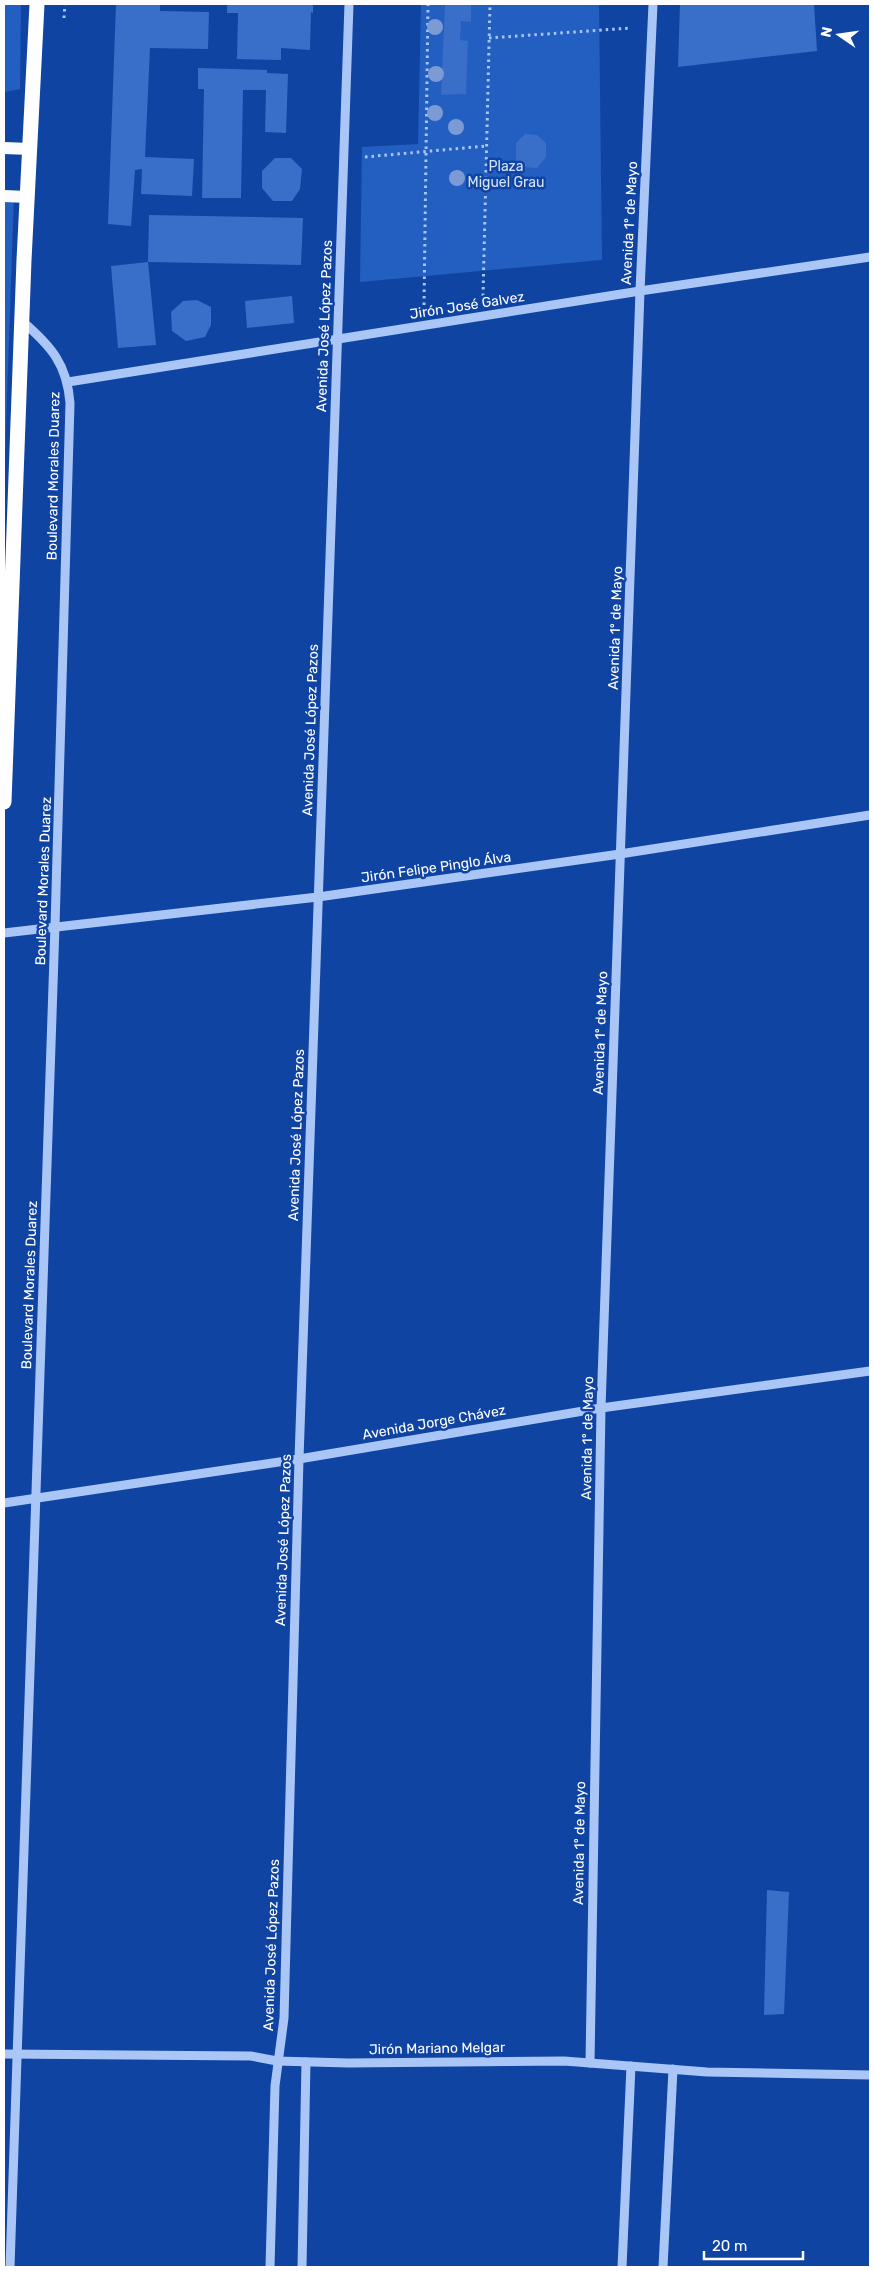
<svg xmlns="http://www.w3.org/2000/svg" width="874" height="2271" viewBox="0 0 874 2271" font-family="Rubik,sans-serif">
  <style>
    .green { fill: #235ec1 }
    .building { fill: #396ec9 }
    .lines { fill: none; stroke-linecap: round; stroke-linejoin: round }
    .path { stroke: #aac6f6; stroke-width: 3; stroke-dasharray: 2.5 4; stroke-linecap: butt }
    .minor { stroke: #aac6f6; stroke-width: 9 }
    .major { stroke: #f9fbff; stroke-width: 12 }
    .highway { stroke: #fff; stroke-width: 15 }
    .tree { fill: #7c9bd5 }
    .labels { text-anchor: middle; stroke-width: 5; stroke-linejoin: round; paint-order: stroke }
    .park-label { font-size: 14px; fill: #d4e3fe; stroke: #1044a3 }
    .street-label { font-size: 14px; fill: #fff; stroke: #1044a3 }
  </style>
  <rect width="100%" height="100%" fill="#1044a3"/>
  <g class="green">
    <path d="M 4,4 L 21,4 L 20,89 L 5,92 Z"/>
    <path d="M 421,4 L 599,4 L 602,260 L 360,282 L 362,147 L 418,144 Z"/>
    <path d="M 4,190 L 14,195 L 4,483 Z"/>
  </g>
  <g class="building">
    <path d="M 116,4 L 160,4 L 160,11 L 209,12 L 208,49 L 150,48 L 145,157 L 194,159 L 192,196 L 141,194 L 142,169 L 135,170 L 131,226 L 108,224 Z"/>
    <path d="M 227,4 L 313,4 L 313,13 L 311,12 L 310,50 L 281,48 L 281,60 L 237,59 L 238,13 L 227,13 Z"/>
    <path d="M 445,4 L 471,4 L 471,22 L 461,21 L 460,40 L 468,41 L 466,94 L 441,95 Z"/>
    <path d="M 680,4 L 814,4 L 817,51 L 678,67 Z"/>
    <path d="M 198,68 L 267,70 L 267,73 L 288,74 L 286,133 L 265,132 L 266,90 L 243,90 L 241,198 L 202,198 L 204,89 L 198,89 Z"/>
    <path d="M 525,134 L 537,135 L 546,143 L 546,157 L 537,168 L 522,167 L 516,159 L 516,143 Z"/>
    <path d="M 275,158 L 291,158 L 302,169 L 300,189 L 292,201 L 273,201 L 262,188 L 262,171 Z"/>
    <path d="M 149,215 L 303,218 L 301,265 L 148,262 Z"/>
    <path d="M 148,262 L 156,345 L 118,348 L 111,266 Z"/>
    <path d="M 292,296 L 294,323 L 247,328 L 245,301 Z"/>
    <path d="M 197,300 L 211,307 L 211,325 L 205,337 L 186,341 L 172,331 L 171,312 L 183,301 Z"/>
    <path d="M 767,1890 L 789,1892 L 784,2014 L 764,2015 Z"/>
  </g>
  <g class="lines">
    <g class="path">
      <path d="M 64,18 L 65,4"/>
      <path d="M 489,38 L 631,28"/>
      <path d="M 365,157 L 486,146"/>
      <path d="M 483,296 L 490,4"/>
      <path d="M 424,305 L 428,4"/>
    </g>
    <g class="minor">
      <path d="M 68,382 L 640,291 L 870,257"/>
      <path d="M 4,933 L 318,897 L 620,854 L 870,815"/>
      <path d="M 4,1503 L 299,1459 L 601,1408 L 870,1371"/>
      <path d="M 4,2054 L 251,2056 L 277,2061 L 348,2063 L 564,2061 L 707,2072 L 870,2075"/>
      <path d="M 590,2063 L 601,1408 L 640,291 L 653,4"/>
      <path d="M 10,2267 L 55,926 L 70,403 C 67,364 51,346 22,321"/>
      <path d="M 270,2267 L 275,2086 L 284,2018 L 299,1459 L 349,4"/>
      <path d="M 302,2267 L 306,2062"/>
      <path d="M 622,2267 L 631,2066"/>
      <path d="M 663,2267 L 673,2069"/>
    </g>
    <g class="major">
      <path d="M 4,148 L 30,149"/>
      <path d="M 4,196 L 27,197"/>
    </g>
    <path class="highway" d="M 4,802 L 24,260 L 37,4"/>
  </g>
  <g class="tree">
    <circle cx="435" cy="27" r="8"/>
    <circle cx="436" cy="74" r="8"/>
    <circle cx="435" cy="113" r="8"/>
    <circle cx="456" cy="127" r="8"/>
    <circle cx="457" cy="178" r="8"/>
  </g>
  <g class="labels">
    <g class="park-label">
      <text x="506" y="171">Plaza<tspan x="506" dy="16">Miguel Grau</tspan></text>
    </g>
    <g class="street-label">
      <text transform="translate(629 223) rotate(-87)" y="5">Avenida 1º de Mayo</text>
      <text transform="translate(467 305) rotate(-9)" y="5">Jirón José Galvez</text>
      <text transform="translate(324 326) rotate(-88)" y="5">Avenida José López Pazos</text>
      <text transform="translate(53 476) rotate(-89)" y="5">Boulevard Morales Duarez</text>
      <text transform="translate(615 628) rotate(-88)" y="5">Avenida 1º de Mayo</text>
      <text transform="translate(310 730) rotate(-88)" y="5">Avenida José López Pazos</text>
      <text transform="translate(436 867) rotate(-8)" y="5">Jirón Felipe Pinglo Álva</text>
      <text transform="translate(43 881) rotate(-88)" y="5">Boulevard Morales Duarez</text>
      <text transform="translate(600 1033) rotate(-88)" y="5">Avenida 1º de Mayo</text>
      <text transform="translate(296 1135) rotate(-88)" y="5">Avenida José López Pazos</text>
      <text transform="translate(29 1285) rotate(-88)" y="5">Boulevard Morales Duarez</text>
      <text transform="translate(434 1422) rotate(-10)" y="5">Avenida Jorge Chávez</text>
      <text transform="translate(587 1438) rotate(-89)" y="5">Avenida 1º de Mayo</text>
      <text transform="translate(283 1540) rotate(-88)" y="5">Avenida José López Pazos</text>
      <text transform="translate(579 1843) rotate(-89)" y="5">Avenida 1º de Mayo</text>
      <text transform="translate(271 1945) rotate(-88)" y="5">Avenida José López Pazos</text>
      <text transform="translate(437 2048) rotate(-1)" y="5">Jirón Mariano Melgar</text>
    </g>
  </g>
  <rect width="874" height="2271" fill="none" stroke="#ffffff" stroke-width="10"/>
  <g transform="translate(839 35) rotate(283)" stroke="#1044a3" stroke-width="4" paint-order="stroke">
  <path d="M0-4L9 19L0 12L-9 19Z" fill="#ffffff"/>
  <text y="-8" font-size="14" font-weight="bold" text-anchor="middle" fill="#ffffff">N</text>
  </g>
  <path d="M704 2251v8h99v-8" fill="none" stroke="#ffffff" stroke-width="2.5"/>
  <text x="712" y="2251" font-size="15" fill="#ffffff" stroke="#1044a3" stroke-width="4" paint-order="stroke">20 m</text>
</svg>
